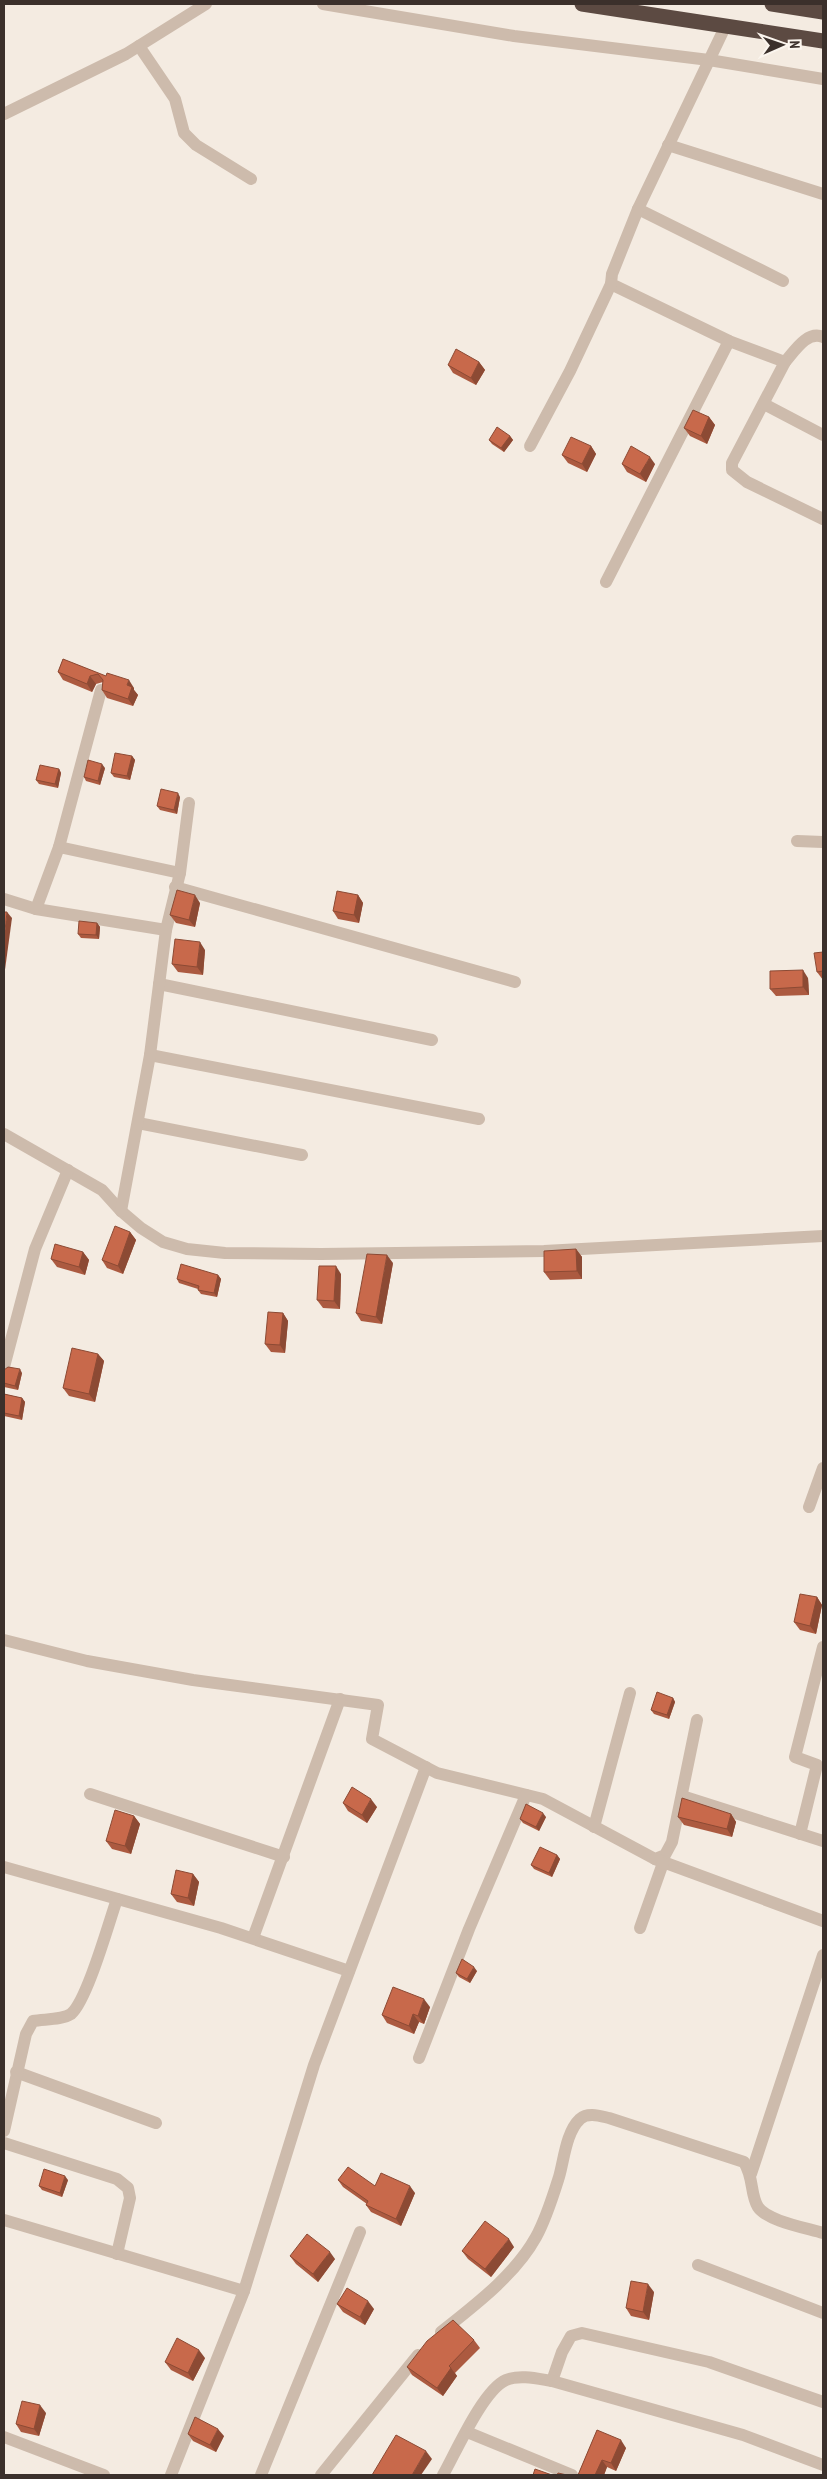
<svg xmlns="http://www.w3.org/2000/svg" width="827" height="2479" viewBox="0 0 827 2479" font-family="'PT Sans Narrow',sans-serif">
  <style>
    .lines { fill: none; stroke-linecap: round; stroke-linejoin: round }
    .minor { stroke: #cdbbac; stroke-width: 12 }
    .highway { stroke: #5c4a42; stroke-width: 15 }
    .wall { fill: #ac5a40 }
    .shaded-wall { fill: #8c4a34 }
    .building { fill: #c8694b; stroke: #8c4a34 }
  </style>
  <rect width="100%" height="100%" fill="#f4ebe1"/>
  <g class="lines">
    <g class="minor">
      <path d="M 323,4 L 514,36 L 709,60 L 823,79"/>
      <path d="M 726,25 L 638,209 L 783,281"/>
      <path d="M 139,46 L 175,99 L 184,133 L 196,145 L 251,179"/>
      <path d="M 4,114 L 126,54 L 206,4"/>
      <path d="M 668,145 L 823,194"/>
      <path d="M 638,209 L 612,274 L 611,284 L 729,341 L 785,362 C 794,352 807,330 823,337"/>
      <path d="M 785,362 L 732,463 L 732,470 L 747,482 L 823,519"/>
      <path d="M 764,404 L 823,435"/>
      <path d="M 530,446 L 570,371 L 611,284"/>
      <path d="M 606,582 L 729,341"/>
      <path d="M 797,841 L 823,842"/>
      <path d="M 59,847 L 180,873"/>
      <path d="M 175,887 L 515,982"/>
      <path d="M 4,899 L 36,909 L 166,930"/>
      <path d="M 36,909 L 59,847 L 101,690"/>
      <path d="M 159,984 L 432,1040"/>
      <path d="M 150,1055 L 479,1119"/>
      <path d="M 138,1123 L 302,1155"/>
      <path d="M 4,1134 L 102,1190 L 121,1211 L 141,1228 L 163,1242 L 187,1249 L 225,1253 L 321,1254 L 544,1251 L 823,1236"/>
      <path d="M 121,1211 L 150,1055 L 166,930 L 180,873 L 189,803"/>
      <path d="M 4,1367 L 35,1249 L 68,1170"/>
      <path d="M 809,1507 L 823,1468"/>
      <path d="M 4,1640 L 87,1661 L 193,1680 L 378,1705 L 372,1739 L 437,1773 L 543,1799 L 655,1859 L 665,1855 L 672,1842 L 697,1720"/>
      <path d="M 90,1794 L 284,1857"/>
      <path d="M 682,1796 L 823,1841"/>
      <path d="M 594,1827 L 630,1693"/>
      <path d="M 800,1834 L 817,1765 L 795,1757 L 823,1647"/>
      <path d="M 655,1859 L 823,1921"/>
      <path d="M 4,1867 L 221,1928 L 349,1971"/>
      <path d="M 640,1928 L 663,1863"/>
      <path d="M 253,1938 L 340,1699"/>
      <path d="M 419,2058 L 469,1929 L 526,1795"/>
      <path d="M 16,2072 L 156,2123"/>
      <path d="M 4,2131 L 26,2034 L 33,2021 C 44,2019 62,2020 71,2014 C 87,2001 109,1922 117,1899"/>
      <path d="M 4,2143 L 117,2179 L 128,2188 L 130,2198 L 117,2254"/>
      <path d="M 751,2174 L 823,1955"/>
      <path d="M 4,2220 L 244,2291"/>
      <path d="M 698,2265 L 823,2313"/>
      <path d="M 441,2332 C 475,2305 515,2275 536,2237 C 546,2219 553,2196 559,2177 C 564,2160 566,2132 580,2119 C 588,2112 600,2116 609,2118 L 744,2162 C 754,2178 750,2194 758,2207 C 767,2221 807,2228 823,2233"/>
      <path d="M 552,2381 L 562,2352 L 571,2336 L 582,2333 L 709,2362 L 823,2402"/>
      <path d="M 467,2432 L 572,2475"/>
      <path d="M 4,2437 L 104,2475"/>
      <path d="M 171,2475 L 244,2291 L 314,2065 L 426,1767"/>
      <path d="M 261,2475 L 360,2232"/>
      <path d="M 321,2475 L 418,2355"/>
      <path d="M 443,2475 C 456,2452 483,2390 506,2380 C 520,2374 539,2379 552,2381 L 743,2435 L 823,2465"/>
    </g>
    <g class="highway">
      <path d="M 582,4 L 823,41"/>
      <path d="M 772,4 L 823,12"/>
    </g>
  </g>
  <g class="wall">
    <path d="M 479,362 L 485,370 L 476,385 L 453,373 L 448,365 Z"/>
    <path d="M 709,417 L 715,425 L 707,444 L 690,436 L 684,428 Z"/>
    <path d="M 510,436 L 513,440 L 504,452 L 492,444 L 489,440 Z"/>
    <path d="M 591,446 L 596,454 L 587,472 L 568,463 L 562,455 Z"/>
    <path d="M 622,464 L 655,464 L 646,482 L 627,472 Z"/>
    <path d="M 63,659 L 134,688 L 134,690 L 138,695 L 133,706 L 107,698 L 102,690 L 103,682 L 96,684 L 92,692 L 63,680 L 58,672 Z"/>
    <path d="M 132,756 L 135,760 L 130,780 L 114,777 L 111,773 Z"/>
    <path d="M 105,768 L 100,785 L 86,781 L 84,777 Z"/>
    <path d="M 59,769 L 61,773 L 58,788 L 39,784 L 36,780 Z"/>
    <path d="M 180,797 L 177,814 L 160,810 L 157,806 Z"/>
    <path d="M 358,895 L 363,903 L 359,923 L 338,919 L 333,911 Z"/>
    <path d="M 200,903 L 195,927 L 176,923 L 170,915 Z"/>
    <path d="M 97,923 L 100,927 L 99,939 L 81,938 L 78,934 Z"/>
    <path d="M 205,950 L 203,975 L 178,972 L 172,964 Z"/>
    <path d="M 823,952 L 823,980 L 817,972 Z"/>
    <path d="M 808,978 L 809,995 L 776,996 L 770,989 Z"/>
    <path d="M 130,1232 L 136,1240 L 123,1274 L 107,1268 L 102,1260 Z"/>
    <path d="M 576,1249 L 582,1257 L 582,1279 L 550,1280 L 544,1272 Z"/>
    <path d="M 83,1252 L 89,1260 L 85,1275 L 57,1267 L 51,1259 Z"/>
    <path d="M 393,1263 L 382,1324 L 361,1321 L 356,1313 Z"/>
    <path d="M 341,1274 L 340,1309 L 323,1308 L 317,1300 Z"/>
    <path d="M 218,1275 L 221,1279 L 217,1297 L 201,1294 L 198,1290 L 198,1289 L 179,1283 L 177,1279 Z"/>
    <path d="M 283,1313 L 288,1321 L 285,1353 L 271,1352 L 265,1344 Z"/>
    <path d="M 98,1354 L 104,1361 L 95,1402 L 69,1396 L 63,1388 Z"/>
    <path d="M 4,1370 L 22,1373 L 18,1390 L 4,1387 Z"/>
    <path d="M 4,1394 L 22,1398 L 25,1402 L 22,1420 L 4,1416 Z"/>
    <path d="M 817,1597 L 822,1605 L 816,1634 L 800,1630 L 794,1622 Z"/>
    <path d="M 673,1698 L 675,1702 L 669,1719 L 654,1714 L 651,1710 Z"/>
    <path d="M 343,1803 L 377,1807 L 367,1823 L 348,1811 Z"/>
    <path d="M 731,1814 L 736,1822 L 732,1837 L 684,1825 L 678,1817 Z"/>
    <path d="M 134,1816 L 140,1824 L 131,1854 L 112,1849 L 106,1841 Z"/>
    <path d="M 546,1817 L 539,1831 L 523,1823 L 520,1819 Z"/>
    <path d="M 557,1855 L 560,1859 L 552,1877 L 534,1869 L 531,1865 Z"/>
    <path d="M 193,1874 L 199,1882 L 194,1906 L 177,1902 L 171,1894 Z"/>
    <path d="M 477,1971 L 470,1983 L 459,1977 L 456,1973 Z"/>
    <path d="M 430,2007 L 424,2024 L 419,2022 L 414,2034 L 387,2023 L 382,2015 Z"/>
    <path d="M 68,2180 L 62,2197 L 42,2190 L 39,2186 Z"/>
    <path d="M 338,2180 L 375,2186 L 415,2193 L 401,2226 L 371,2212 L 366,2205 L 367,2204 L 343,2187 Z"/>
    <path d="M 514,2247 L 491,2277 L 468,2259 L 462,2251 Z"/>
    <path d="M 290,2256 L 335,2259 L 318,2282 L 296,2264 Z"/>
    <path d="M 654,2292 L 649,2320 L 631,2316 L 626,2308 Z"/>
    <path d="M 337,2304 L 374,2309 L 365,2325 L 343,2312 Z"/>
    <path d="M 474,2340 L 480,2348 L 455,2373 L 457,2376 L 443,2396 L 412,2375 L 407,2367 Z"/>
    <path d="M 205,2358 L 193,2381 L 171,2370 L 165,2362 Z"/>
    <path d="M 46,2413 L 39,2436 L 21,2432 L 16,2424 Z"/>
    <path d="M 597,2430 L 626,2448 L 616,2471 L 607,2467 L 604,2475 L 578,2475 Z"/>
    <path d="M 188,2434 L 224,2436 L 216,2452 L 193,2441 Z"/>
  </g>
  <g class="shaded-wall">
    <path d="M 479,362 L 485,370 L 476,385 L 471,378 Z"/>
    <path d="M 709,417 L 715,425 L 707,444 L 701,436 Z"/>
    <path d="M 510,436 L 513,440 L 504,452 L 501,448 Z"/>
    <path d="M 591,446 L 596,454 L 587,472 L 582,464 Z"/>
    <path d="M 650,457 L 655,464 L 646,482 L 640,474 Z"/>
    <path d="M 90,676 L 96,684 L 92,692 L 87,684 Z"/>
    <path d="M 129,680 L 134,688 L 134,690 L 138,695 L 133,706 L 128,699 L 127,685 Z"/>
    <path d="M 132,756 L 135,760 L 130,780 L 127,776 Z"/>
    <path d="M 102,764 L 105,768 L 100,785 L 98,781 Z"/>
    <path d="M 59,769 L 61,773 L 58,788 L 55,784 Z"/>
    <path d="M 178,793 L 180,797 L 177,814 L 174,810 Z"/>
    <path d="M 195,895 L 200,903 L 195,927 L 189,920 Z"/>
    <path d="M 358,895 L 363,903 L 359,923 L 354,915 Z"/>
    <path d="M 7,912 L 12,918 L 4,977 L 4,940 Z"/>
    <path d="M 97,923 L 100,927 L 99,939 L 96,935 Z"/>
    <path d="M 200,942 L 205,950 L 203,975 L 197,967 Z"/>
    <path d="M 803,970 L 808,978 L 809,995 L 803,987 Z"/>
    <path d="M 130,1232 L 136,1240 L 123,1274 L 118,1266 Z"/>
    <path d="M 576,1249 L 582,1257 L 582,1279 L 577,1271 Z"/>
    <path d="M 83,1252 L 89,1260 L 85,1275 L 79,1267 Z"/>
    <path d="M 387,1255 L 393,1263 L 382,1324 L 376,1317 Z"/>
    <path d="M 336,1266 L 341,1274 L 340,1309 L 334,1301 Z"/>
    <path d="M 218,1275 L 221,1279 L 217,1297 L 214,1293 Z"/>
    <path d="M 283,1313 L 288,1321 L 285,1353 L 280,1345 Z"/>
    <path d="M 98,1354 L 104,1361 L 95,1402 L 89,1394 Z"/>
    <path d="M 20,1369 L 22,1373 L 18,1390 L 15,1386 Z"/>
    <path d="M 22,1398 L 25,1402 L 22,1420 L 19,1416 Z"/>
    <path d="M 817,1597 L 822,1605 L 816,1634 L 810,1626 Z"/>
    <path d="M 673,1698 L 675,1702 L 669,1719 L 667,1715 Z"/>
    <path d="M 371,1799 L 377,1807 L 367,1823 L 362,1815 Z"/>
    <path d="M 543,1813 L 546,1817 L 539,1831 L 536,1827 Z"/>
    <path d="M 731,1814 L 736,1822 L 732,1837 L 727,1829 Z"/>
    <path d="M 134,1816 L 140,1824 L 131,1854 L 125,1846 Z"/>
    <path d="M 557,1855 L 560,1859 L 552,1877 L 549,1873 Z"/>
    <path d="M 193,1874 L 199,1882 L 194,1906 L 188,1898 Z"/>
    <path d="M 474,1967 L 477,1971 L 470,1983 L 467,1979 Z"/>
    <path d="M 424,1999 L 430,2007 L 424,2024 L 418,2016 Z"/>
    <path d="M 413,2014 L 419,2022 L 414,2034 L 409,2026 Z"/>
    <path d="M 65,2176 L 68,2180 L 62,2197 L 60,2193 Z"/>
    <path d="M 410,2186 L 415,2193 L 401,2226 L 396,2219 Z"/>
    <path d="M 509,2239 L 514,2247 L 491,2277 L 485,2269 Z"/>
    <path d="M 330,2252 L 335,2259 L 318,2282 L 313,2274 Z"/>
    <path d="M 648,2284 L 654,2292 L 649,2320 L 643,2312 Z"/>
    <path d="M 368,2301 L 374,2309 L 365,2325 L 360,2317 Z"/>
    <path d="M 199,2350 L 205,2358 L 193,2381 L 188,2373 Z"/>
    <path d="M 451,2368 L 457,2376 L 443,2396 L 437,2388 Z"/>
    <path d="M 40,2405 L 46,2413 L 39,2436 L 34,2429 Z"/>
    <path d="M 218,2429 L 224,2436 L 216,2452 L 210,2445 Z"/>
    <path d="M 621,2440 L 626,2448 L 616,2471 L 611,2463 Z"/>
    <path d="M 426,2451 L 432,2459 L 421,2475 L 412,2475 Z"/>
    <path d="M 602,2460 L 607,2467 L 604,2475 L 595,2475 Z"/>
  </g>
  <g class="building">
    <path d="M 456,349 L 479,362 L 471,378 L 448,365 Z"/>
    <path d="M 693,410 L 709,417 L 701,436 L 684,428 Z"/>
    <path d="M 497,427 L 510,436 L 501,448 L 489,440 Z"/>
    <path d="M 571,437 L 591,446 L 582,464 L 562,455 Z"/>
    <path d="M 631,446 L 650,457 L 640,474 L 622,464 Z"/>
    <path d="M 63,659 L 106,676 L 107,673 L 129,680 L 127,685 L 132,687 L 128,699 L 102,690 L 103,680 L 98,674 L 90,676 L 87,684 L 58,672 Z"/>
    <path d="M 115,753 L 132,756 L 127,776 L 111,773 Z"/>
    <path d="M 88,760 L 102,764 L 98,781 L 84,777 Z"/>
    <path d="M 40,765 L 59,769 L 55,784 L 36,780 Z"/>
    <path d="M 161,789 L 178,793 L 174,810 L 157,806 Z"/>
    <path d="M 177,890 L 195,895 L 189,920 L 170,915 Z"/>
    <path d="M 337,891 L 358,895 L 354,915 L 333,911 Z"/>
    <path d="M 4,912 L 7,912 L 4,940 Z"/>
    <path d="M 79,921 L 97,923 L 96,935 L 78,934 Z"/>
    <path d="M 175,939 L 200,942 L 197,967 L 172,964 Z"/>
    <path d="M 823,952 L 823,971 L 817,972 L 814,953 Z"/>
    <path d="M 803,970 L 803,987 L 770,989 L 770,971 Z"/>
    <path d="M 115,1226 L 130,1232 L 118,1266 L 102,1260 Z"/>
    <path d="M 55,1244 L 83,1252 L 79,1267 L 51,1259 Z"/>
    <path d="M 576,1249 L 577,1271 L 544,1272 L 544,1251 Z"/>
    <path d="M 367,1254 L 387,1255 L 376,1317 L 356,1313 Z"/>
    <path d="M 181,1264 L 218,1275 L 214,1293 L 198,1290 L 199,1286 L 177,1279 Z"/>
    <path d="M 319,1266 L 336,1266 L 334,1301 L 317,1300 Z"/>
    <path d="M 268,1312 L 283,1313 L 280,1345 L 265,1344 Z"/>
    <path d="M 72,1348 L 98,1354 L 89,1394 L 63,1388 Z"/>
    <path d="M 8,1367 L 20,1369 L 15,1386 L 4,1383 L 4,1370 Z"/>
    <path d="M 4,1394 L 22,1398 L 19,1416 L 4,1413 Z"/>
    <path d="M 800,1594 L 817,1597 L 810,1626 L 794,1622 Z"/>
    <path d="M 657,1692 L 673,1698 L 667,1715 L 651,1710 Z"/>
    <path d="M 352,1787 L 371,1799 L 362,1815 L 343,1803 Z"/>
    <path d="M 682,1798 L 731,1814 L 727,1829 L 678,1817 Z"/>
    <path d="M 526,1804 L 543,1813 L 536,1827 L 520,1819 Z"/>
    <path d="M 115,1810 L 134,1816 L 125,1846 L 106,1841 Z"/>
    <path d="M 540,1847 L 557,1855 L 549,1873 L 531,1865 Z"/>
    <path d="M 176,1870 L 193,1874 L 188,1898 L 171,1894 Z"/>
    <path d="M 462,1959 L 474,1967 L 467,1979 L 456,1973 Z"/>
    <path d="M 393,1987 L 424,1999 L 418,2016 L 413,2014 L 409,2026 L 382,2015 Z"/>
    <path d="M 348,2167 L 375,2186 L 381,2173 L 410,2186 L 396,2219 L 366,2205 L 368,2201 L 338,2180 Z"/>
    <path d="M 44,2169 L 65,2176 L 60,2193 L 39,2186 Z"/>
    <path d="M 485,2221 L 509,2239 L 485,2269 L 462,2251 Z"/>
    <path d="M 307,2234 L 330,2252 L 313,2274 L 290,2256 Z"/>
    <path d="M 631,2281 L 648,2284 L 643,2312 L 626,2308 Z"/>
    <path d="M 347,2288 L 368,2301 L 360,2317 L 337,2304 Z"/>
    <path d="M 453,2320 L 474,2340 L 449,2366 L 451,2368 L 437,2388 L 407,2367 L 427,2341 Z"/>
    <path d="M 177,2338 L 199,2350 L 188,2373 L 165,2362 Z"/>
    <path d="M 22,2401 L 40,2405 L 34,2429 L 16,2424 Z"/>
    <path d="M 195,2417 L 218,2429 L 210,2445 L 188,2434 Z"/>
    <path d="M 597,2430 L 621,2440 L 611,2463 L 602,2460 L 595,2475 L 578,2475 Z"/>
    <path d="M 396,2435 L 426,2451 L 412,2475 L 372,2475 Z"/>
    <path d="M 535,2469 L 552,2475 L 533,2475 Z"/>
    <path d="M 558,2473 L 567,2475 L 557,2475 Z"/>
  </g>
  <rect width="827" height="2479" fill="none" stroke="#3b302b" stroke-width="10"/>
  <g transform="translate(782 45) rotate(88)" stroke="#fbf5ee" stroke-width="4" paint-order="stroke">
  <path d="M0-4L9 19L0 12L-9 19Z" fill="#3b302b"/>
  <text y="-8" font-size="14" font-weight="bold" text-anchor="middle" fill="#3b302b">N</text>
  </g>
</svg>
